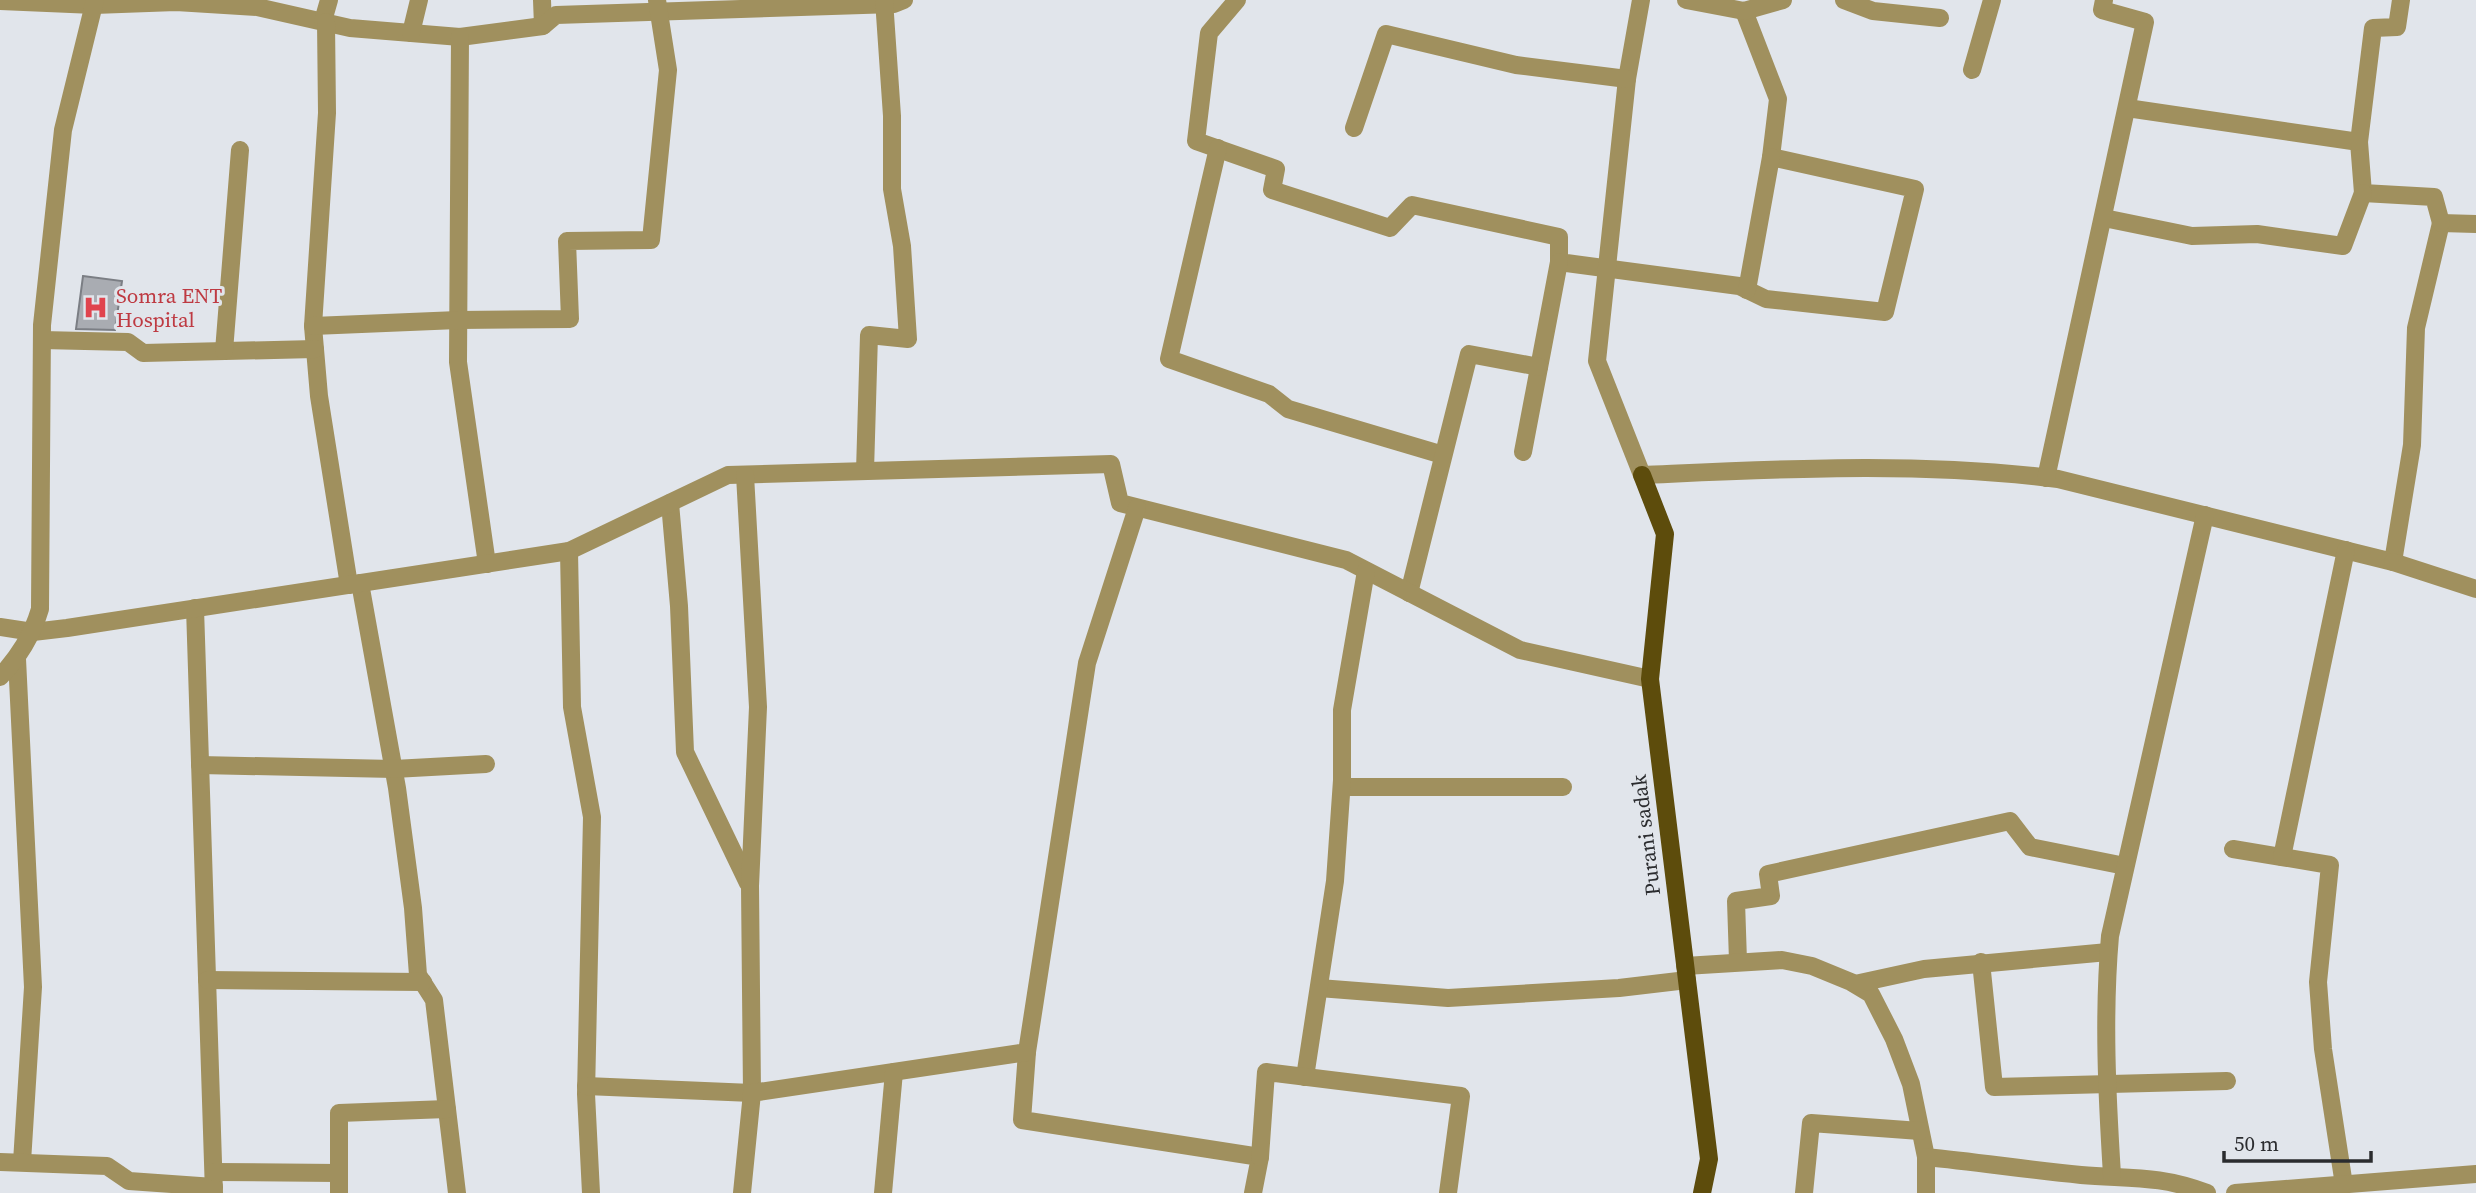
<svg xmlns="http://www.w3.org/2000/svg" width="2476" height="1193" viewBox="0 0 2476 1193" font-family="'Source Serif 4',serif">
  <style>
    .building { fill: #a9acb2; stroke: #7b7e84; stroke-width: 2 }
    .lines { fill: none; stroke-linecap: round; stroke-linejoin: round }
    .minor { stroke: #a0905e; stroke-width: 18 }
    .major { stroke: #5d4c0c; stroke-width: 18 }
    .labels { text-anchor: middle; stroke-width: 6; stroke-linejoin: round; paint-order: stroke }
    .health-label { font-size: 21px; fill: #be3a42; stroke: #e1e5eb; text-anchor: start }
    .street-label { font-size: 21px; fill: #2b2c2f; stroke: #e1e5eb }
  </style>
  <rect width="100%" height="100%" fill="#e1e5eb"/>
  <path class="building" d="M 83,276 L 122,281 L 115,330 L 76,329 Z"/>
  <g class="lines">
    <g class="minor">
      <path d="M 542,0 L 543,26"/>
      <path d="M 1237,0 L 1209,33 L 1196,141 L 1276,169 L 1272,190 L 1390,228 L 1412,205 L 1559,237 L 1559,262 L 1739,286 L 1766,299 L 1885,312 L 1915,189 L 1771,157 L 1778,99 L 1744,11"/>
      <path d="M 1641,0 L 1627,79 L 1597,361 L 1642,475 C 1781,469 1920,461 2058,479 L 2393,562 L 2412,445 L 2416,328 L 2441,223 L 2476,224"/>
      <path d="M 1686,0 L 1744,11 L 1783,0"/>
      <path d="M 1844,0 L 1873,11 L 1940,18"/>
      <path d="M 0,1 L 94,5 L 176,2 L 257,7 L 350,28 L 460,37 L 543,26 L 556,15 L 894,4 L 904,0"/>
      <path d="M 323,21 L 329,0"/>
      <path d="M 326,22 L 327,113 L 313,326 L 319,396 L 349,585"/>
      <path d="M 411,33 L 419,0"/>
      <path d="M 460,37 L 458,362 L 487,564"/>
      <path d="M 1972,70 L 1992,0"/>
      <path d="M 2127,108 L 2359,142 L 2363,193 L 2434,197 L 2441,223"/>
      <path d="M 1354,128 L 1386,34 L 1516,65 L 1627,79"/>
      <path d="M 2359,142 L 2373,28 L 2397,27 L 2401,0"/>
      <path d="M 1218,148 L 1169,359 L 1269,394 L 1288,409 L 1443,455"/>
      <path d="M 2104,218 L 2192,236 L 2257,234 L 2343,246 L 2363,193"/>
      <path d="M 1747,290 L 1771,157"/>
      <path d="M 313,326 L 458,320 L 570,319 L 567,241 L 651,240 L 668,70 L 657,0"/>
      <path d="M 42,340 L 128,342 L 143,353 L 315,349"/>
      <path d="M 224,351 L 240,150"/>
      <path d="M 1523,452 L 1559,262"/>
      <path d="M 865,471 L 869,335 L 908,339 L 902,246 L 892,189 L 892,116 L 884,0"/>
      <path d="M 2046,478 L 2145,22 L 2102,10 L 2104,0"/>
      <path d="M 670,503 L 679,606 L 685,752 L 748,883"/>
      <path d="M 569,551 L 572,707 L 592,817 L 586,1094 L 591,1193"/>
      <path d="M 2393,562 L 2476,589"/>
      <path d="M 360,583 L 397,788 L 413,908 L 418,975 L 434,1000 L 457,1193"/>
      <path d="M 1409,593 L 1469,354 L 1539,367"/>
      <path d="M 195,608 L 214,1193"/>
      <path d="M 0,627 L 33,632 L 67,628 L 569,551 L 728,475 L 1111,464 L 1120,503 L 1346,560 L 1520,650 L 1650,679"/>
      <path d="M 17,659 L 33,987 L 22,1162"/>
      <path d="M 0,677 C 19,656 32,636 40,609 L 42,325 L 63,130 L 95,0"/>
      <path d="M 200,765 L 394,769 L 486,764"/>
      <path d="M 1342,787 L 1563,787"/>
      <path d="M 2233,849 L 2330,865 L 2318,982 L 2323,1049 L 2344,1185"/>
      <path d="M 2282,857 L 2346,550"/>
      <path d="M 1738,961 L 1736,901 L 1771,896 L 1768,874 L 2010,821 L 2030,847 L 2125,866"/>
      <path d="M 1981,962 L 1994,1087 L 2227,1081"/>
      <path d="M 1685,966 L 1782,960 L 1812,966 L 1851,982 L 1871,994 L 1894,1039 L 1911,1084 L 1926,1157 C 1977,1162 2029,1170 2081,1175 C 2130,1179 2159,1175 2207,1193"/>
      <path d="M 207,980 L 423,982"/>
      <path d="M 1855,984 L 1924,969 L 2108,952"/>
      <path d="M 1319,988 L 1448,998 L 1619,988 L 1687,980"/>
      <path d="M 1027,1052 L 1022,1120 L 1260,1157 L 1253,1193"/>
      <path d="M 1305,1077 L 1335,881 L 1342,780 L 1342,710 L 1366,571"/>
      <path d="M 586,1086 L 752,1093 L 750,886 L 758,707 L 745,475"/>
      <path d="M 1260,1157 L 1266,1072 L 1461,1096 L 1448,1193"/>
      <path d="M 1926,1157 L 1926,1193"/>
      <path d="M 0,1162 L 107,1166 L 129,1181 L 214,1187"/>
      <path d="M 214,1172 L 338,1173"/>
      <path d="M 2112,1175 C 2107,1095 2103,1016 2110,936 L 2205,515"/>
      <path d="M 339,1193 L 339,1113 L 447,1109"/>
      <path d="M 742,1193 L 752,1093 L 1027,1052 L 1087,663 L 1137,508"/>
      <path d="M 883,1193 L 894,1072"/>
      <path d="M 1804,1193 L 1811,1123 L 1920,1131"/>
      <path d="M 2235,1193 L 2476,1174"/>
    </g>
    <path class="major" d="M 1642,475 L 1665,534 L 1650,679 L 1709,1159 L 1702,1193"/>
  </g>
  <defs>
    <symbol id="hospital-bare" viewBox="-9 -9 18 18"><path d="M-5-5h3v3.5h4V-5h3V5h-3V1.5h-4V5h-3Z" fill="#e0444e" stroke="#e1e5eb" stroke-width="2.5" paint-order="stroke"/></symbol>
  </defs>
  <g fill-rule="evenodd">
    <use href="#hospital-bare" x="78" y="290" width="35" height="35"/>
  </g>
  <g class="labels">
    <g class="health-label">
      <text x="116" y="303">Somra ENT<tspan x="116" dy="24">Hospital</tspan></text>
    </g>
    <g class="street-label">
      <text transform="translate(1646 835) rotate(-97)" y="7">Purani sadak</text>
    </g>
  </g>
  <path d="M2224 1151v10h147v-10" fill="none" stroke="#2b2c2f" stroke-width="3.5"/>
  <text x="2234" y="1151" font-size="21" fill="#2b2c2f" stroke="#e1e5eb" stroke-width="5" paint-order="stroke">50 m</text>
</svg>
